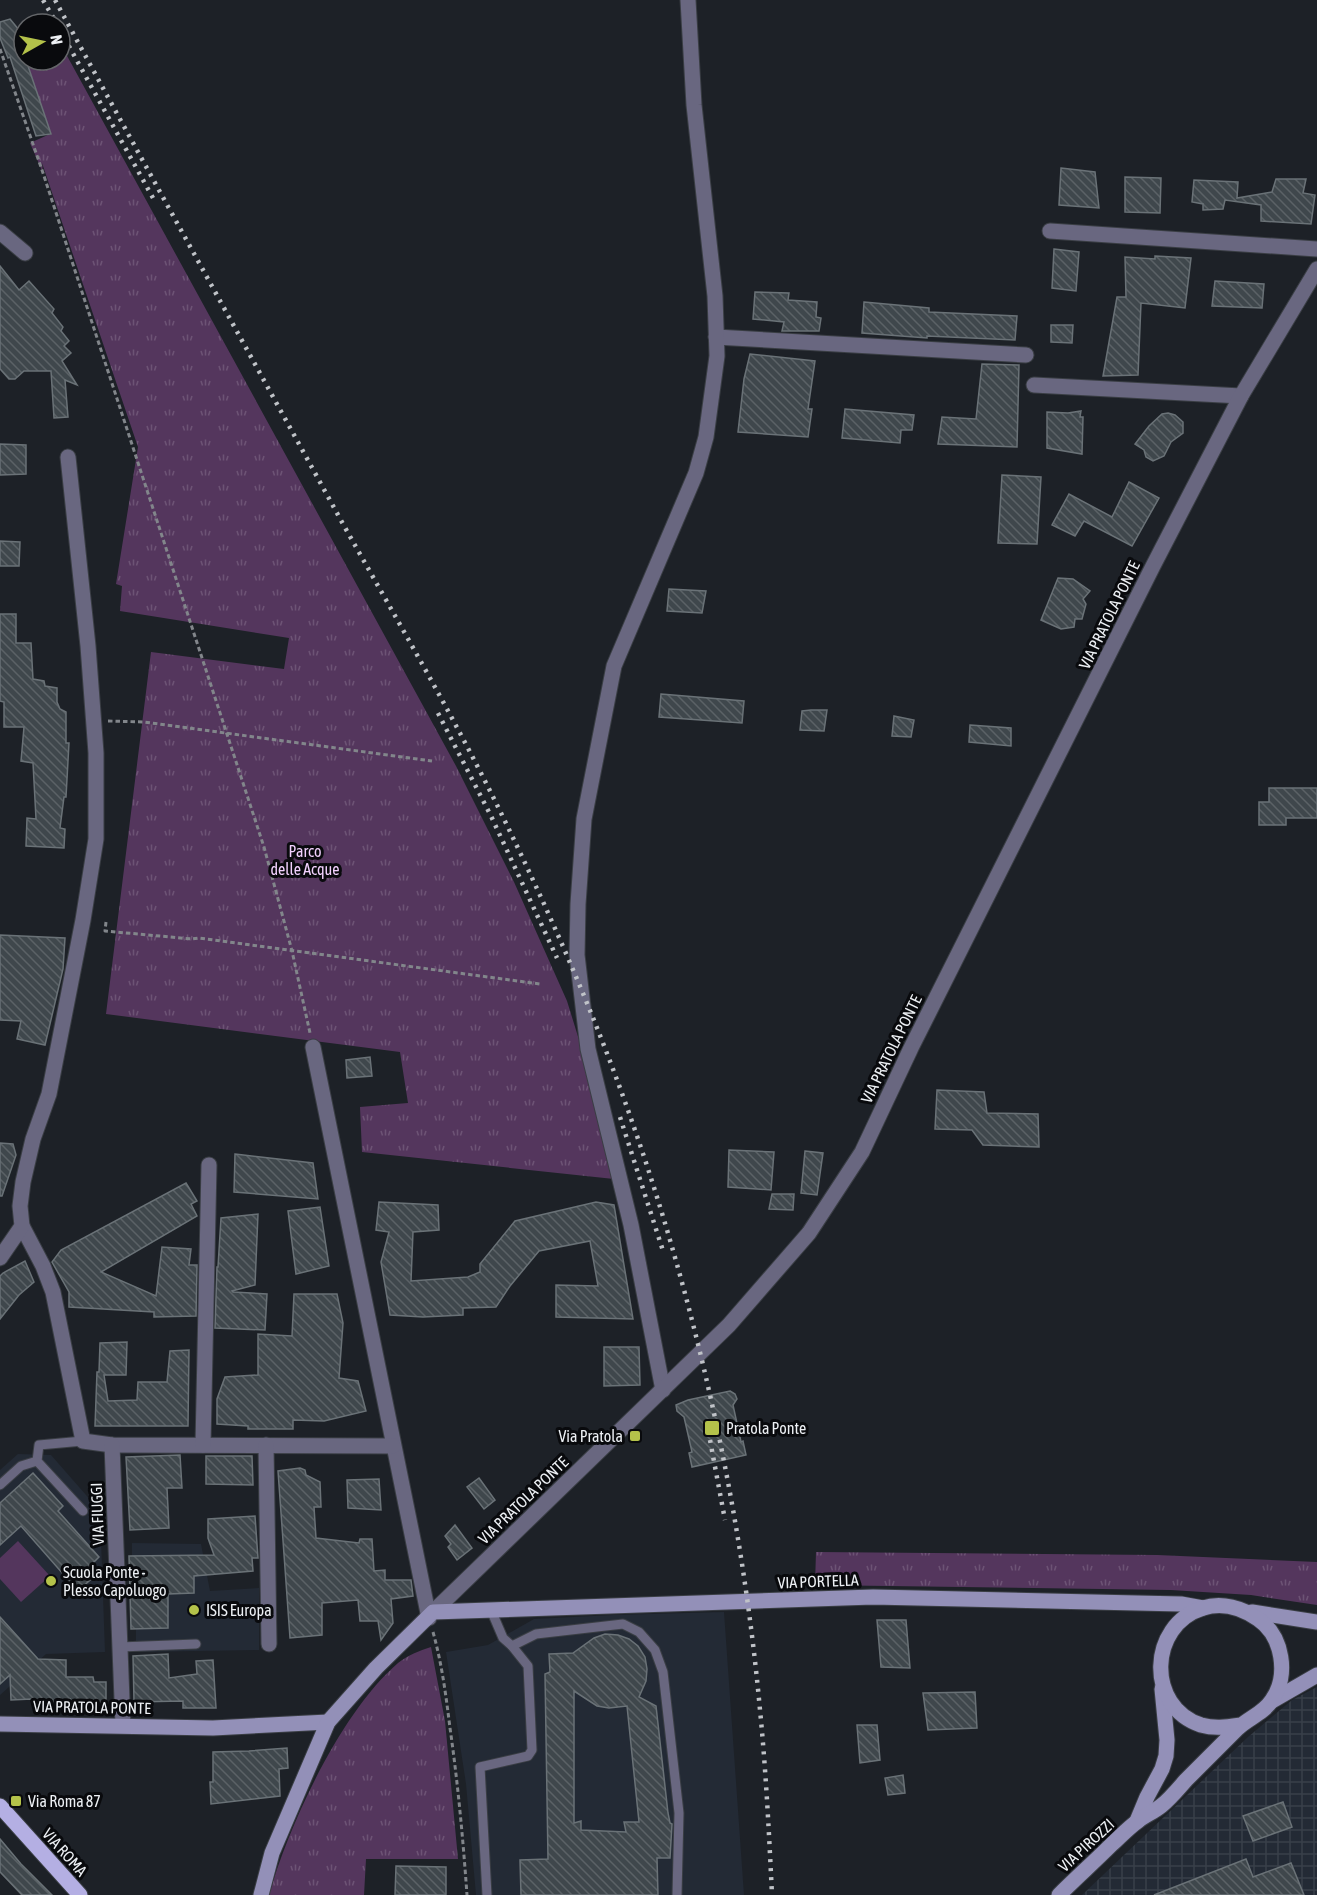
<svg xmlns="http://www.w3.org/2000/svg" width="1317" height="1895" viewBox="0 0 1317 1895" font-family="'Asap Condensed',sans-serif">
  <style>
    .built { fill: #232a35 }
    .industrial { fill: url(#industrial-grid) }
    .grass { fill: url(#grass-tufts) }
    .garden { fill: #54365d }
    .building { fill: url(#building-back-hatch); stroke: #6a7277; stroke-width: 1.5; fill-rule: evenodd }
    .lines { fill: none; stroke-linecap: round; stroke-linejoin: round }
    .service-casing { stroke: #3a3e44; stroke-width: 11 }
    .minor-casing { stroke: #3a3e44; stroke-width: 17 }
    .secondary-casing { stroke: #3a3e44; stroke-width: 17 }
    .primary-casing { stroke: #3a3e44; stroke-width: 17 }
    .path { stroke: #82868b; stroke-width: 3; stroke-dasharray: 4.5 3; stroke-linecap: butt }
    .service { stroke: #696780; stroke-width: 9 }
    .minor { stroke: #696780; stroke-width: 15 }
    .secondary { stroke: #9390b8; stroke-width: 15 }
    .primary { stroke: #b4afe3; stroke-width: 15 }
    .rail { stroke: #c0c3c8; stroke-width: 4.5; stroke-dasharray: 3 6; stroke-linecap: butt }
    .poi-dot { fill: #b4c24a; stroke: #090a0d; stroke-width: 2 }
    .labels { text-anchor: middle; stroke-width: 6; stroke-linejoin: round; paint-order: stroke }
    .street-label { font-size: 16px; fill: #edf0f4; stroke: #090a0d }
    .park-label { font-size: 16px; fill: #f2d1fe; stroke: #090a0d }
    .poi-label { font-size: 16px; fill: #edf0f4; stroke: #090a0d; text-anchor: start }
  </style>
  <defs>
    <pattern id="industrial-grid" width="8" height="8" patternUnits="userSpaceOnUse" patternTransform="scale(1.5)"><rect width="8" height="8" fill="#232a35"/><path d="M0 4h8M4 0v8" fill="none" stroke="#383f49"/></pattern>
    <pattern id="grass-tufts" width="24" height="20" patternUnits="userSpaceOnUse" patternTransform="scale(1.5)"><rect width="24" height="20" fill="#54365d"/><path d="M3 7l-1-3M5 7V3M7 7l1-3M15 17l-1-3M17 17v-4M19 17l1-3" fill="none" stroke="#6d5375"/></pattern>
    <pattern id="building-back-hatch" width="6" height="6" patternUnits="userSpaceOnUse" patternTransform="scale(1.5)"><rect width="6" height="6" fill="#3f474c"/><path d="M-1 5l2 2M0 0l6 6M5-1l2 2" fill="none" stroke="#5b6266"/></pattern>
  </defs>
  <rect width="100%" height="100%" fill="#1d2127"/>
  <g class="built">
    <path d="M 18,1454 L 51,1455 L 100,1511 L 105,1652 L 46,1654 L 0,1695 L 0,1470 Z"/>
    <path d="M 132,1543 L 201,1544 L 210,1591 L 259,1588 L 259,1650 L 136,1652 L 136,1629 L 131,1629 L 129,1556 L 132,1556 Z"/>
    <path d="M 724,1612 L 744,1895 L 476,1895 L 466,1784 L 446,1652 L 488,1645 L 534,1619 L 613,1615 Z"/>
  </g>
  <path class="industrial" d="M 1317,1687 L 1317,1895 L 1082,1895 L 1248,1737 L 1292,1700 Z"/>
  <g class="grass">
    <path d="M 60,43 L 456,766 L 514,882 L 567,1001 L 584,1056 L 614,1179 L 362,1152 L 360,1107 L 408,1103 L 400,1052 L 106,1014 L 151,652 L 284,669 L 289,638 L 120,611 L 122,586 L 116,584 L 138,447 L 42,163 L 43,173 L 30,143 L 50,134 L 26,60 L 60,60 Z"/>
    <path d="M 816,1552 L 1157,1555 L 1317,1562 L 1317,1605 L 1251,1595 L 1171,1590 L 815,1585 Z"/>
    <path d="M 431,1647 L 445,1721 L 458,1859 L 366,1859 L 364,1895 L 269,1895 C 289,1824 341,1712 398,1663 C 408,1655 419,1651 431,1647 Z"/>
  </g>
  <path class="garden" d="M 18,1541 L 50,1576 L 21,1602 L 0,1579 L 0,1558 Z"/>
  <g class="building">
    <path d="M 10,19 L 19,30 L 24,39 L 24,60 L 26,60 L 51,134 L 36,136 L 10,57 L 8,58 L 0,38 L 0,22 Z"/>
    <path d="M 1061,168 L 1095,172 L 1099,208 L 1059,205 Z"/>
    <path d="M 1125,177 L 1161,178 L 1160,213 L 1125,212 Z"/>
    <path d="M 1276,179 L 1306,179 L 1303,193 L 1315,195 L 1311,224 L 1261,221 L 1261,205 L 1225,200 L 1223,209 L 1203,210 L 1203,204 L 1192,202 L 1194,180 L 1238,182 L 1237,198 L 1272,192 Z"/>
    <path d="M 1054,249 L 1079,252 L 1076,291 L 1052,288 Z"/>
    <path d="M 1155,256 L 1191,258 L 1185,308 L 1141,303 L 1138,375 L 1103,376 L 1117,297 L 1126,297 L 1125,257 L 1155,259 Z"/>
    <path d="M 0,266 L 19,290 L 29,281 L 54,309 L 52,313 L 63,327 L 61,331 L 69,341 L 64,346 L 71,353 L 62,361 L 77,385 L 65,380 L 68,417 L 54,418 L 51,371 L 24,371 L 15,379 L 9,379 L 0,369 Z"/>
    <path d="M 1215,281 L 1264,284 L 1262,308 L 1212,306 Z"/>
    <path d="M 755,292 L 789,293 L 788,300 L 817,302 L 816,317 L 821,318 L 819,331 L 782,331 L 784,322 L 753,319 Z"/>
    <path d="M 864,302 L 929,308 L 929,312 L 1017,316 L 1015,340 L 927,336 L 927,338 L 862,333 Z"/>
    <path d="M 1051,325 L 1073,325 L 1072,343 L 1051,342 Z"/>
    <path d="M 750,354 L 815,361 L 808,409 L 812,409 L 808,437 L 738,432 L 744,379 Z"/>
    <path d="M 982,364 L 1019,365 L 1017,447 L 938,444 L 942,417 L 976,419 Z"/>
    <path d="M 845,409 L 914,415 L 912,430 L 901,430 L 900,443 L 842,438 Z"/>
    <path d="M 1081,411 L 1080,417 L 1083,417 L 1082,454 L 1047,448 L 1047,412 L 1068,413 Z"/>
    <path d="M 1168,413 L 1175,415 L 1183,422 L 1183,433 L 1171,442 L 1164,456 L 1153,461 L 1146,457 L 1144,450 L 1135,444 L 1149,426 L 1162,414 Z"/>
    <path d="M 0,444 L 26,445 L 26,474 L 0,475 Z"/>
    <path d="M 1002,475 L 1041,477 L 1037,544 L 998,543 Z"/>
    <path d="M 1129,482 L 1159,498 L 1132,546 L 1084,521 L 1075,536 L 1052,525 L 1069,494 L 1112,517 Z"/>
    <path d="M 0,541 L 20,542 L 19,566 L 0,566 Z"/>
    <path d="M 1058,578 L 1073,579 L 1090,591 L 1083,599 L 1086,604 L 1082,619 L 1075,619 L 1074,627 L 1061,629 L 1041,620 Z"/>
    <path d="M 669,589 L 706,591 L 702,613 L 667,611 Z"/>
    <path d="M 0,614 L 16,614 L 16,643 L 31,643 L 33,679 L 44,681 L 45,686 L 57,688 L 57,702 L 60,709 L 66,712 L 66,743 L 69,743 L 66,797 L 64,797 L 60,828 L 65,829 L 64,848 L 26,846 L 27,818 L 36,819 L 33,763 L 21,761 L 24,727 L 4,727 L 4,702 L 0,701 Z"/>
    <path d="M 661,694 L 744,701 L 742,723 L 659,717 Z"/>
    <path d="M 811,710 L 827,710 L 824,731 L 800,730 L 802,711 Z"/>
    <path d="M 894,716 L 914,720 L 911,737 L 892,736 Z"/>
    <path d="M 970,725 L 1011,728 L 1011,746 L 969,742 Z"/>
    <path d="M 1269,788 L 1317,788 L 1317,818 L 1286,818 L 1286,825 L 1259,825 L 1259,802 L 1269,802 Z"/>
    <path d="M 0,935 L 65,938 L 63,969 L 45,1045 L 17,1039 L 21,1021 L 0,1020 Z"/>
    <path d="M 370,1057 L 372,1076 L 347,1078 L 346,1060 Z"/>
    <path d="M 937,1090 L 984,1092 L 987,1113 L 1038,1114 L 1039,1147 L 983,1145 L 972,1130 L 935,1129 Z"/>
    <path d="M 0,1143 L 13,1144 L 16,1155 L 2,1196 L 0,1196 Z"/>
    <path d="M 729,1150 L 774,1152 L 771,1190 L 728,1187 Z"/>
    <path d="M 805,1151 L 823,1153 L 817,1195 L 801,1193 Z"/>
    <path d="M 235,1154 L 313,1163 L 318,1199 L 234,1192 Z"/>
    <path d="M 186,1183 L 197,1201 L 191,1204 L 197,1216 L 101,1272 L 156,1296 L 162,1247 L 191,1249 L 189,1265 L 197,1265 L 196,1316 L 154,1317 L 154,1312 L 69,1307 L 69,1292 L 52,1262 L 61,1250 Z"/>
    <path d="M 772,1194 L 794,1194 L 793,1210 L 769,1209 Z"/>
    <path d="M 379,1202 L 438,1205 L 439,1230 L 413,1232 L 411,1281 L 468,1277 L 480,1272 L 480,1264 L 515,1221 L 596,1202 L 614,1205 L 633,1319 L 556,1317 L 556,1285 L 598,1286 L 590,1241 L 539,1251 L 510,1286 L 496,1307 L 463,1308 L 463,1315 L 423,1317 L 390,1315 L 381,1262 L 389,1232 L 376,1230 Z"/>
    <path d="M 320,1207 L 329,1266 L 296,1274 L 288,1211 Z"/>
    <path d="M 258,1214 L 255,1285 L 232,1291 L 233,1292 L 267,1294 L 265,1330 L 215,1328 L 217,1267 L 218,1267 L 221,1218 Z"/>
    <path d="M 25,1261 L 34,1282 L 19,1295 L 0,1319 L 0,1276 L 3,1273 Z"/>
    <path d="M 294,1294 L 337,1294 L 343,1323 L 339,1378 L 358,1381 L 366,1411 L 324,1421 L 293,1420 L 293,1429 L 248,1429 L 248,1426 L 217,1424 L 217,1399 L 225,1377 L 258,1375 L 258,1334 L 292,1336 Z"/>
    <path d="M 127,1342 L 126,1375 L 104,1375 L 108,1401 L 137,1400 L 138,1382 L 167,1382 L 170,1351 L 189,1350 L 188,1426 L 95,1426 L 97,1372 L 99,1372 L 100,1343 Z"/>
    <path d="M 604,1347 L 639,1347 L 640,1385 L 604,1386 Z"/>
    <path d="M 730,1391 L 735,1394 L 737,1399 L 733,1405 L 741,1442 L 743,1441 L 746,1455 L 692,1467 L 689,1453 L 692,1452 L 684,1417 L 677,1411 L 676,1405 L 688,1400 Z"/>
    <path d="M 180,1455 L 182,1488 L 167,1488 L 169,1528 L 130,1530 L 126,1457 Z"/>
    <path d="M 206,1456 L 252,1456 L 253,1485 L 206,1484 Z"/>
    <path d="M 300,1468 L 305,1470 L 306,1475 L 320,1482 L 321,1507 L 314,1507 L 316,1538 L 359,1543 L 360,1539 L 372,1539 L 374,1571 L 385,1570 L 385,1580 L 411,1580 L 413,1596 L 391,1599 L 393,1623 L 381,1640 L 378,1621 L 360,1621 L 358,1600 L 322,1603 L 322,1635 L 290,1638 L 278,1471 Z"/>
    <path d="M 33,1473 L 63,1506 L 58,1511 L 99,1557 L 91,1565 L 99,1572 L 78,1591 L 21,1526 L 0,1545 L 0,1503 Z"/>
    <path d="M 479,1478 L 495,1500 L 484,1509 L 467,1487 Z"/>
    <path d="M 379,1479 L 381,1510 L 348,1508 L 347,1480 Z"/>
    <path d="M 255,1516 L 258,1558 L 252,1558 L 253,1571 L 194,1576 L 194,1593 L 168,1594 L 168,1628 L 131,1629 L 129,1556 L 214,1555 L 208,1538 L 208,1519 Z"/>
    <path d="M 455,1525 L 472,1548 L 457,1560 L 448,1547 L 451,1544 L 445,1536 Z"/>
    <path d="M 0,1617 L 38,1659 L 66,1660 L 66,1677 L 93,1677 L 94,1682 L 106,1682 L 106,1706 L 70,1705 L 70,1699 L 39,1704 L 32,1699 L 11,1700 L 10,1675 L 0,1684 Z"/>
    <path d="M 877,1620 L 906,1620 L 910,1668 L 881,1667 Z"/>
    <path d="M 605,1634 L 618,1635 L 629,1639 L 638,1646 L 645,1657 L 647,1669 L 646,1681 L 639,1697 L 656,1706 L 668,1813 L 670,1823 L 672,1824 L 670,1858 L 657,1858 L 658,1895 L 521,1895 L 520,1860 L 548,1859 L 545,1674 L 550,1672 L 549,1654 L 573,1653 L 594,1638 ZM 574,1691 L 597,1706 L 609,1708 L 627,1706 L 639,1822 L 624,1822 L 626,1832 L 581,1830 L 581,1821 L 574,1823 Z"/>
    <path d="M 168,1654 L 169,1678 L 197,1674 L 196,1661 L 213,1660 L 216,1708 L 183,1708 L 183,1701 L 134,1702 L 133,1656 Z"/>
    <path d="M 975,1692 L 977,1728 L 928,1730 L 923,1693 Z"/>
    <path d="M 857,1725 L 877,1725 L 880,1760 L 860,1763 Z"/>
    <path d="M 287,1748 L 288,1768 L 279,1769 L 280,1796 L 211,1804 L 210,1782 L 213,1782 L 213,1752 L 249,1751 Z"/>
    <path d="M 903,1775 L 905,1793 L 888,1795 L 885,1778 Z"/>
    <path d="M 1283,1802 L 1292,1827 L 1253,1841 L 1243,1816 Z"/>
    <path d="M 0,1839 L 21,1864 L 52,1895 L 22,1895 L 0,1872 Z"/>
    <path d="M 1246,1859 L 1253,1877 L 1291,1863 L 1304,1895 L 1154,1895 Z"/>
    <path d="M 396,1866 L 446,1867 L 446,1895 L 395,1895 Z"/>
  </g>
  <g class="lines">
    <defs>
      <g id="service">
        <path d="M 83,1441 L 39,1445 L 37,1461 L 83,1511"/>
        <path d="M 0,1485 L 21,1466 L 37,1461"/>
        <path d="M 491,1610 L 503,1638 L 512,1646"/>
        <path d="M 120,1647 L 196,1644"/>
        <path d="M 487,1895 L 480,1767 L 528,1756 L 532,1750 L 528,1666 L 512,1646 L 536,1634 L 623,1624 L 639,1632 L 655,1650 L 663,1672 L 679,1813 L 677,1895"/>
      </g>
      <g id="minor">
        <path d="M 1050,231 L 1317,249"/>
        <path d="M 0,232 L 25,253"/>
        <path d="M 716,337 L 1026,355"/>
        <path d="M 1034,385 L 1241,396"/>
        <path d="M 313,1047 L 429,1618"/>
        <path d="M 22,1226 L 43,1266 L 53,1292 L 83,1441 L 112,1445 L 393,1446"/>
        <path d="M 0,1258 L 22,1226 L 20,1206 L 23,1182 L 33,1139 L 49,1094 L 83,920 L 96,839 L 96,753 L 88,646 L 68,457"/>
        <path d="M 663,1390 L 631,1225 L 588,1049 L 577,955 L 578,904 L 584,819 L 614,666 L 696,473 L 706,437 L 717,356 L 715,296 L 694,105 L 688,0"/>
        <path d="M 112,1445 L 123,1725"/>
        <path d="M 203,1445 L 209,1165"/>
        <path d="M 266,1445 L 269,1644"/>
        <path d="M 433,1612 L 729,1325 L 809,1233 L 862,1152 L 911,1048 L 1153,566 L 1241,396 L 1317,269"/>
      </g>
      <g id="secondary">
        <path d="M 1252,1612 L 1317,1622"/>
        <path d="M 1272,1701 L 1317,1675"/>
        <path d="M 0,1724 L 213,1728 L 328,1722"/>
        <path d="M 1137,1821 L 1147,1797 L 1162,1769 L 1166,1756 L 1167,1740 L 1162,1689"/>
        <path d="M 261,1895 L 272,1853 L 328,1722 L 376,1668 L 433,1612 L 873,1597 L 1181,1604 L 1203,1608"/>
        <path d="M 1059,1895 C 1076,1878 1094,1862 1111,1845 C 1120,1837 1128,1828 1138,1821 C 1145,1815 1154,1812 1161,1806 C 1170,1799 1178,1789 1186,1780 C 1203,1763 1220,1746 1237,1729 C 1248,1718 1263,1714 1272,1700 C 1289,1676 1283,1636 1258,1619 C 1242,1608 1222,1602 1203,1608 C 1148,1625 1146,1707 1201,1725 C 1215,1729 1227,1727 1241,1725"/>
      </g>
      <path id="primary" d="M 0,1806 L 80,1895"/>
    </defs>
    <use href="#service" class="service-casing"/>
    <use href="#minor" class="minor-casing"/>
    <use href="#secondary" class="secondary-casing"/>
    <use href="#primary" class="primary-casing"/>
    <g class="path">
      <path d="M 0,49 L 43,173 L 264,847 L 292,951 L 310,1033"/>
      <path d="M 108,721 L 144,722 L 432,761"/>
      <path d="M 106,922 L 105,931 L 192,939 L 199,938 L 540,984"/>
      <path d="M 433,1632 C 442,1664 446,1696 450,1728 C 458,1784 463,1839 467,1895"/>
    </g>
    <use href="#service" class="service"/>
    <use href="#minor" class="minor"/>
    <use href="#secondary" class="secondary"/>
    <use href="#primary" class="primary"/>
    <g class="rail">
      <path d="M 43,0 L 57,24"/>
      <path d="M 55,0 C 150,175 247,349 343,524 C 397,620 453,715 501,813 C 545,903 586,995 620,1088 C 692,1284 741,1502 760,1710 C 766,1771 769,1833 772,1895"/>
      <path d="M 60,30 L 153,198"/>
      <path d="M 438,713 L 491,816 L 557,958"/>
      <path d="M 620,1117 L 664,1254"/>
      <path d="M 710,1440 L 725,1520"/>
    </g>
  </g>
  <g class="poi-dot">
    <rect x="704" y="1420" width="16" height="16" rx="3"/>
    <rect x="629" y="1430" width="12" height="12" rx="3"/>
    <circle cx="51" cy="1581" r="6"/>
    <circle cx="194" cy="1610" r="6"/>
    <rect x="10" y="1795" width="12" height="12" rx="3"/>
  </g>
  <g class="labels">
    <g class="street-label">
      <text transform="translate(1109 615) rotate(-64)" y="6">VIA PRATOLA PONTE</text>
      <text transform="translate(891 1049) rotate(-64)" y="6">VIA PRATOLA PONTE</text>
      <text transform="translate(523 1500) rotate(-44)" y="6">VIA PRATOLA PONTE</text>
      <text transform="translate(97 1514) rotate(-92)" y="6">VIA FIUGGI</text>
      <text transform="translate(818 1581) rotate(-2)" y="6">VIA PORTELLA</text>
      <text transform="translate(92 1707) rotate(1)" y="6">VIA PRATOLA PONTE</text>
      <text transform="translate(1086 1845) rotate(-43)" y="6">VIA PIROZZI</text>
      <text transform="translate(65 1852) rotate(48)" y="6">VIA ROMA</text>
    </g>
    <g class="park-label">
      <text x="305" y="857">Parco<tspan x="305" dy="18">delle Acque</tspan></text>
    </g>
    <g class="poi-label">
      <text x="726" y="1434">Pratola Ponte</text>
      <text x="623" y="1442" text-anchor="end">Via Pratola</text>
      <text x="63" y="1578">Scuola Ponte -<tspan x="63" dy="18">Plesso Capoluogo</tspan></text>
      <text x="206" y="1616">ISIS Europa</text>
      <text x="28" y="1807">Via Roma 87</text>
    </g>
  </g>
  <g transform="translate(42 42) rotate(81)"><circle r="28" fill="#090a0d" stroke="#646669" stroke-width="1.5"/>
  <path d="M0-4.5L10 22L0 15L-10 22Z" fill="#b4c24a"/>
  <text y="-9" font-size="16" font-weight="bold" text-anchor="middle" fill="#edf0f4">N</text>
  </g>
</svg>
